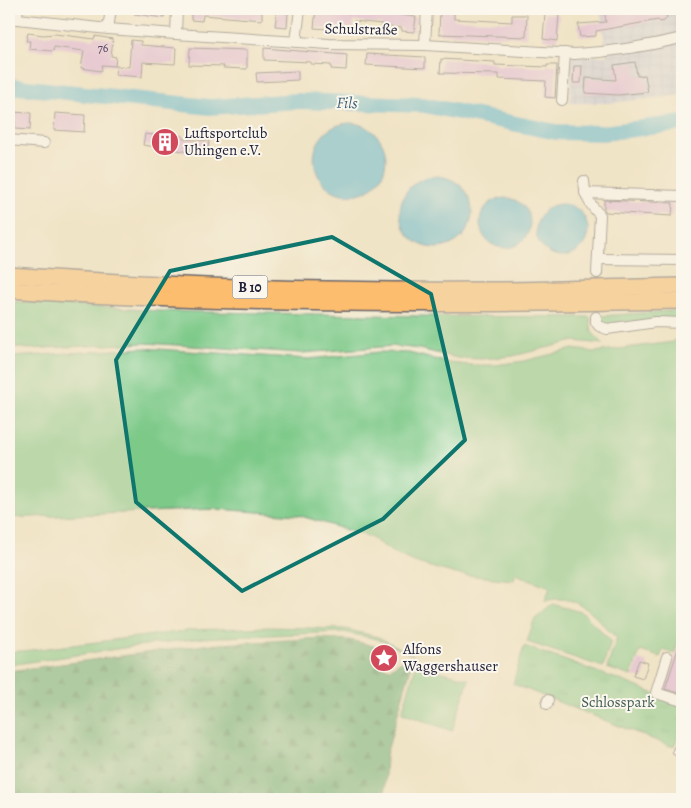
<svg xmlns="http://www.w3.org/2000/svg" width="691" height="808" viewBox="0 0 691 808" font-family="Alegreya,serif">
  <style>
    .industrial { fill: url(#industrial-grid) }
    .green { fill: #7bc988; stroke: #4e7662 }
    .forest { fill: url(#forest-firs); stroke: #436858 }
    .park { fill: url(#park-tufts); stroke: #4e7662 }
    .water { fill: #54b5d3; stroke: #3b6c87 }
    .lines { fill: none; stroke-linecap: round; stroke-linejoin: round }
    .river { stroke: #54b5d3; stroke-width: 16 }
    .building { fill: #ddabdf }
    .minor-casing { stroke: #6a666c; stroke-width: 12 }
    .highway-casing { stroke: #6a666c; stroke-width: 18 }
    .minor { stroke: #fff; stroke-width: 10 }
    .highway { stroke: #fcbd6e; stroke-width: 15 }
    .marked { fill: none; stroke: #0f766e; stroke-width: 4; stroke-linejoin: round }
    .labels { text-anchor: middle; stroke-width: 4; stroke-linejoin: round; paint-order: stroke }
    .number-label { font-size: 12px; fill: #514464 }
    .shield { fill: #fbf7ec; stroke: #636270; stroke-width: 1 }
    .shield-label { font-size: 14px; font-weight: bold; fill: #22223b }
    .street-label { font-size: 15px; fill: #22223b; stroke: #fbf7ec }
    .poi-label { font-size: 15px; fill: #22223b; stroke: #fbf7ec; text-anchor: start }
    .park-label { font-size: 15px; fill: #415c56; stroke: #fbf7ec }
    .water-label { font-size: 16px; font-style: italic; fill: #365d78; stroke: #fbf7ec }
  </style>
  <defs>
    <pattern id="industrial-grid" width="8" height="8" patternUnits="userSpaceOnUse" patternTransform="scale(1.25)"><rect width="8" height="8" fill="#bfc2dd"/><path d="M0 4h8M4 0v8" fill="none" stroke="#a4a6bf"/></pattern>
    <pattern id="forest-firs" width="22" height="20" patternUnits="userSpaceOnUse" patternTransform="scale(1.25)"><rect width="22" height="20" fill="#64ad74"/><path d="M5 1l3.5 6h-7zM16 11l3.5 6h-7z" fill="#528c60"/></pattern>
    <pattern id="park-tufts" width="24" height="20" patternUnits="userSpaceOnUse" patternTransform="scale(1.25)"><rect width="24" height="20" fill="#7bc988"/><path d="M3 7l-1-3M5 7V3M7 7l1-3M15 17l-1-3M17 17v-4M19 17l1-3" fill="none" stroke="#6aac76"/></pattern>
  </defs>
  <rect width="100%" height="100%" fill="#fbf7ec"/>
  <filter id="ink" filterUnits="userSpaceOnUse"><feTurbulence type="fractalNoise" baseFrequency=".02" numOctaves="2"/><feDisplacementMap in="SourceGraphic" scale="10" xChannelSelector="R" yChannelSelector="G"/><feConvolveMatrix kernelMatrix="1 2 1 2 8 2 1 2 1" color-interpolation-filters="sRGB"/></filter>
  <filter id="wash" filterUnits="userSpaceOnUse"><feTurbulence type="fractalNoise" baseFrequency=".0096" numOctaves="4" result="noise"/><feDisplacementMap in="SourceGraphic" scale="20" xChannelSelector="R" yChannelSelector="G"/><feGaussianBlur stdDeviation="1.12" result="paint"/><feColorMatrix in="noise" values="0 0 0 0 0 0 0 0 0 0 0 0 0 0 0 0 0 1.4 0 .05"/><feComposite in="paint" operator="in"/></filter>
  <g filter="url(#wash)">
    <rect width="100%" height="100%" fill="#f0e4c6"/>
    <path class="industrial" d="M 600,9 L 682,9 L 682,95 L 611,103 L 570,103 L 572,56 L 607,56 Z"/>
    <g class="green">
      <path d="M 9,301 L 159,311 L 420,316 L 590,317 L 592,332 L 603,344 L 574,341 L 513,356 L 482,359 L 458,358 L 419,349 L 394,346 L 301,353 L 145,343 L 28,349 L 9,346 Z"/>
      <path d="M 668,311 L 682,311 L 682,319 L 613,325 L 605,324 L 602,320 L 601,316 Z"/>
      <path d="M 682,333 L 682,629 L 674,654 L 663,650 L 660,657 L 640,651 L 631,676 L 607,668 L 617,637 L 612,634 C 593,614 576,592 545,601 L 550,587 L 515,574 L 514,580 L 456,574 L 420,564 L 395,554 L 370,537 L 298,515 L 216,509 L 9,518 L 9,398 L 16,365 L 12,357 L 142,348 L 308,359 L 380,352 L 409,353 L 449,363 L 470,365 L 495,365 L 524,361 L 573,349 L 594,352 L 673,342 Z"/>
      <path d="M 553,604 L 582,612 L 611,641 L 603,667 L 527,642 L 534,620 Z"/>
      <path d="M 268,627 L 345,629 L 378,637 L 413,655 L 377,639 L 343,632 L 202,638 L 137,646 L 9,665 L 9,652 L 32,650 L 193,630 Z"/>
      <path d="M 416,665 L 469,679 L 452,731 L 402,713 Z"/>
    </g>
    <path class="forest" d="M 320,638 L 350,640 L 378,647 L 383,666 L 389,669 L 403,660 L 412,664 L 386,755 L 384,799 L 9,799 L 9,671 L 203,645 Z"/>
    <path class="park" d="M 524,646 L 623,681 L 682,705 L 682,724 L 675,745 L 670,746 L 513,684 Z"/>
    <g class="water">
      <circle cx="350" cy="159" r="36"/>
      <circle cx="436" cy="212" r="36"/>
      <circle cx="505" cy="223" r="25"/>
      <circle cx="562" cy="230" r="26"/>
    </g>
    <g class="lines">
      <path class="river" d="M 9,86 L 210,107 L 297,101 L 424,105 L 556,132 L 602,133 L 682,123"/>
    </g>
    <g id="blocks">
      <g class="building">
        <path d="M 134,9 L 166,9 L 164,18 L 134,14 Z"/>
        <path d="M 191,9 L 262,9 L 262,20 L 203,15 L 202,21 L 191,20 Z"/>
        <path d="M 316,9 L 330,9 L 330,11 L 359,14 L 359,9 L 376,9 L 375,12 L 416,17 L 414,32 L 402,31 L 402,28 L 381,26 L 382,24 L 354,21 L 354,29 L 329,27 L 329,29 L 314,28 Z"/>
        <path d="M 440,9 L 454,10 L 454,19 L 512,22 L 512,15 L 527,15 L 526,37 L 439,34 Z"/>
        <path d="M 604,9 L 662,9 L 663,13 L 666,14 L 667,18 L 664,21 L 660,22 L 658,20 L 596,31 L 596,36 L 580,37 L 578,24 L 606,22 Z"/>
        <path d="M 277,12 L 288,13 L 287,27 L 275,26 Z"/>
        <path d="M 545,13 L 559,14 L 557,41 L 543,39 Z"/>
        <path d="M 28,33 L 43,35 L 55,34 L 94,39 L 95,36 L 113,39 L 111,56 L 116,57 L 115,66 L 102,65 L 101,71 L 81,68 L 84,51 L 54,47 L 53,51 L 29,49 L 30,41 L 26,41 Z"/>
        <path d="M 131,40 L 141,41 L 141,45 L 176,48 L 175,64 L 143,62 L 142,77 L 115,75 L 116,66 L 129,67 Z"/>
        <path d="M 190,48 L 247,50 L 247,69 L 223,68 L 224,66 L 189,65 Z"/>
        <path d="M 264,48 L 347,55 L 346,70 L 331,69 L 331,65 L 311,64 L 311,62 L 264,60 Z"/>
        <path d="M 367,54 L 425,57 L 425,68 L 366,65 Z"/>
        <path d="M 441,59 L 495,62 L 495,65 L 547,67 L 547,65 L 557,65 L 555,98 L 545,97 L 546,81 L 499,79 L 499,74 L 440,73 Z"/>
        <path d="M 635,62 L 637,76 L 645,75 L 648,92 L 618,95 L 585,93 L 586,78 L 616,80 L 614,65 Z"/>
        <path d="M 574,66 L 582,66 L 581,83 L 573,83 Z"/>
        <path d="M 298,71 L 298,80 L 257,82 L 256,73 Z"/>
        <path d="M 9,112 L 31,113 L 30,130 L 15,129 L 15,121 L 9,121 Z"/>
        <path d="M 55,113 L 85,115 L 84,132 L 54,130 Z"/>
        <path d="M 163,133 L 183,136 L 183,139 L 209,141 L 208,148 L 191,147 L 190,152 L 143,145 L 145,134 L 163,136 Z"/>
        <path d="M 604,200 L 673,203 L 672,216 L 606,212 L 604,209 Z"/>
        <path d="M 681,640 L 682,640 L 682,694 L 665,689 Z"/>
        <path d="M 639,660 L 648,663 L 643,679 L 633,676 Z"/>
      </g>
    </g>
  </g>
  <g filter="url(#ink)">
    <use href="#blocks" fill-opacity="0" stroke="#6a666c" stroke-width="1"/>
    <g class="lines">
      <defs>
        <g id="minor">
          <path d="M 9,18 L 108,29 L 176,34 L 329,44 L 425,45 L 575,54 C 611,52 648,46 682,38"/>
          <path d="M 16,19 L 18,9"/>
          <path d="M 108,29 L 111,9"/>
          <path d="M 176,34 L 177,9"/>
          <path d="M 296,42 L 300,9"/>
          <path d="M 425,45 L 427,9"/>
          <path d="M 562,100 L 565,53"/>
          <path d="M 9,140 L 44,143"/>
          <path d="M 584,181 C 585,196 589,204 600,215 L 597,273"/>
          <path d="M 585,193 L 682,196"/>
          <path d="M 598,259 L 682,260"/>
          <path d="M 596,317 L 596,322 L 599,326 L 607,329 L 656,322 L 682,323"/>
          <path d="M 667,657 L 656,693 L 682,701"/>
          <path d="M 547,704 L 548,700"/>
          <path d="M 678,751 L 682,752"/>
        </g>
        <g id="highway">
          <path d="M 9,275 C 168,287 329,291 489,290 C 554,290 618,287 682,286"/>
          <path d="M 9,290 C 233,306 458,305 682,301"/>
        </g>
      </defs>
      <use href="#minor" class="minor-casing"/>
      <use href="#highway" class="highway-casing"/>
      <use href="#minor" class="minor"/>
      <use href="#highway" class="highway"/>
    </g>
  </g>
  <path d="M0 0H691V808H0ZM 332,237 L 431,294 L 465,440 L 383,519 L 242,591 L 136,502 L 116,360 L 170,271 Z" fill="#f0e4c6" fill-opacity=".55" fill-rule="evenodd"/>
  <path class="marked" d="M 332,237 L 431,294 L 465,440 L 383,519 L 242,591 L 136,502 L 116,360 L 170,271 Z"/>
  <defs>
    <symbol id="building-disc" viewBox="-11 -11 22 22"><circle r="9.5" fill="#d1495b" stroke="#fbf7ec"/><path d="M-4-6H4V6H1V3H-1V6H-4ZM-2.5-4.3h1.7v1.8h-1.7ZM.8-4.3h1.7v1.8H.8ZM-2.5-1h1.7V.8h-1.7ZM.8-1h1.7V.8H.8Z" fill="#fff"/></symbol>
    <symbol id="sight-disc" viewBox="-11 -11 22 22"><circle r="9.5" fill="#d1495b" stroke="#fbf7ec"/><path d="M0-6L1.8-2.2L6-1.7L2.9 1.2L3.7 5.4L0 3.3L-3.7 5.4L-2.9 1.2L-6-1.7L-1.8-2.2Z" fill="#fff"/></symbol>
  </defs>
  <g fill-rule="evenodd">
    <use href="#building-disc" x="149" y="126" width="32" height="32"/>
    <use href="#sight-disc" x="368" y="642" width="32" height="32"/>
  </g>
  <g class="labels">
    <g class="number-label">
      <text x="103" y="52">76</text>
    </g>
    <rect class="shield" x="232.5" y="275.5" width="35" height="23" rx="4"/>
    <g class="shield-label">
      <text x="250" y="292">B 10</text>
    </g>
    <g class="street-label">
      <text transform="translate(361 29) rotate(1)" y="5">Schulstraße</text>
    </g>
    <g class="poi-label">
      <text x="184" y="138">Luftsportclub<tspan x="184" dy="17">Uhingen e.V.</tspan></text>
      <text x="403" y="654">Alfons<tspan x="403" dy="17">Waggershauser</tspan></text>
    </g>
    <g class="park-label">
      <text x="618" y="707">Schlosspark</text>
    </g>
    <g class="water-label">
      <text transform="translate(347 102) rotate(2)" y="6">Fils</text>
    </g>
  </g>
  <rect width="691" height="808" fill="none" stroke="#fbf7ec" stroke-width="30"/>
</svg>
